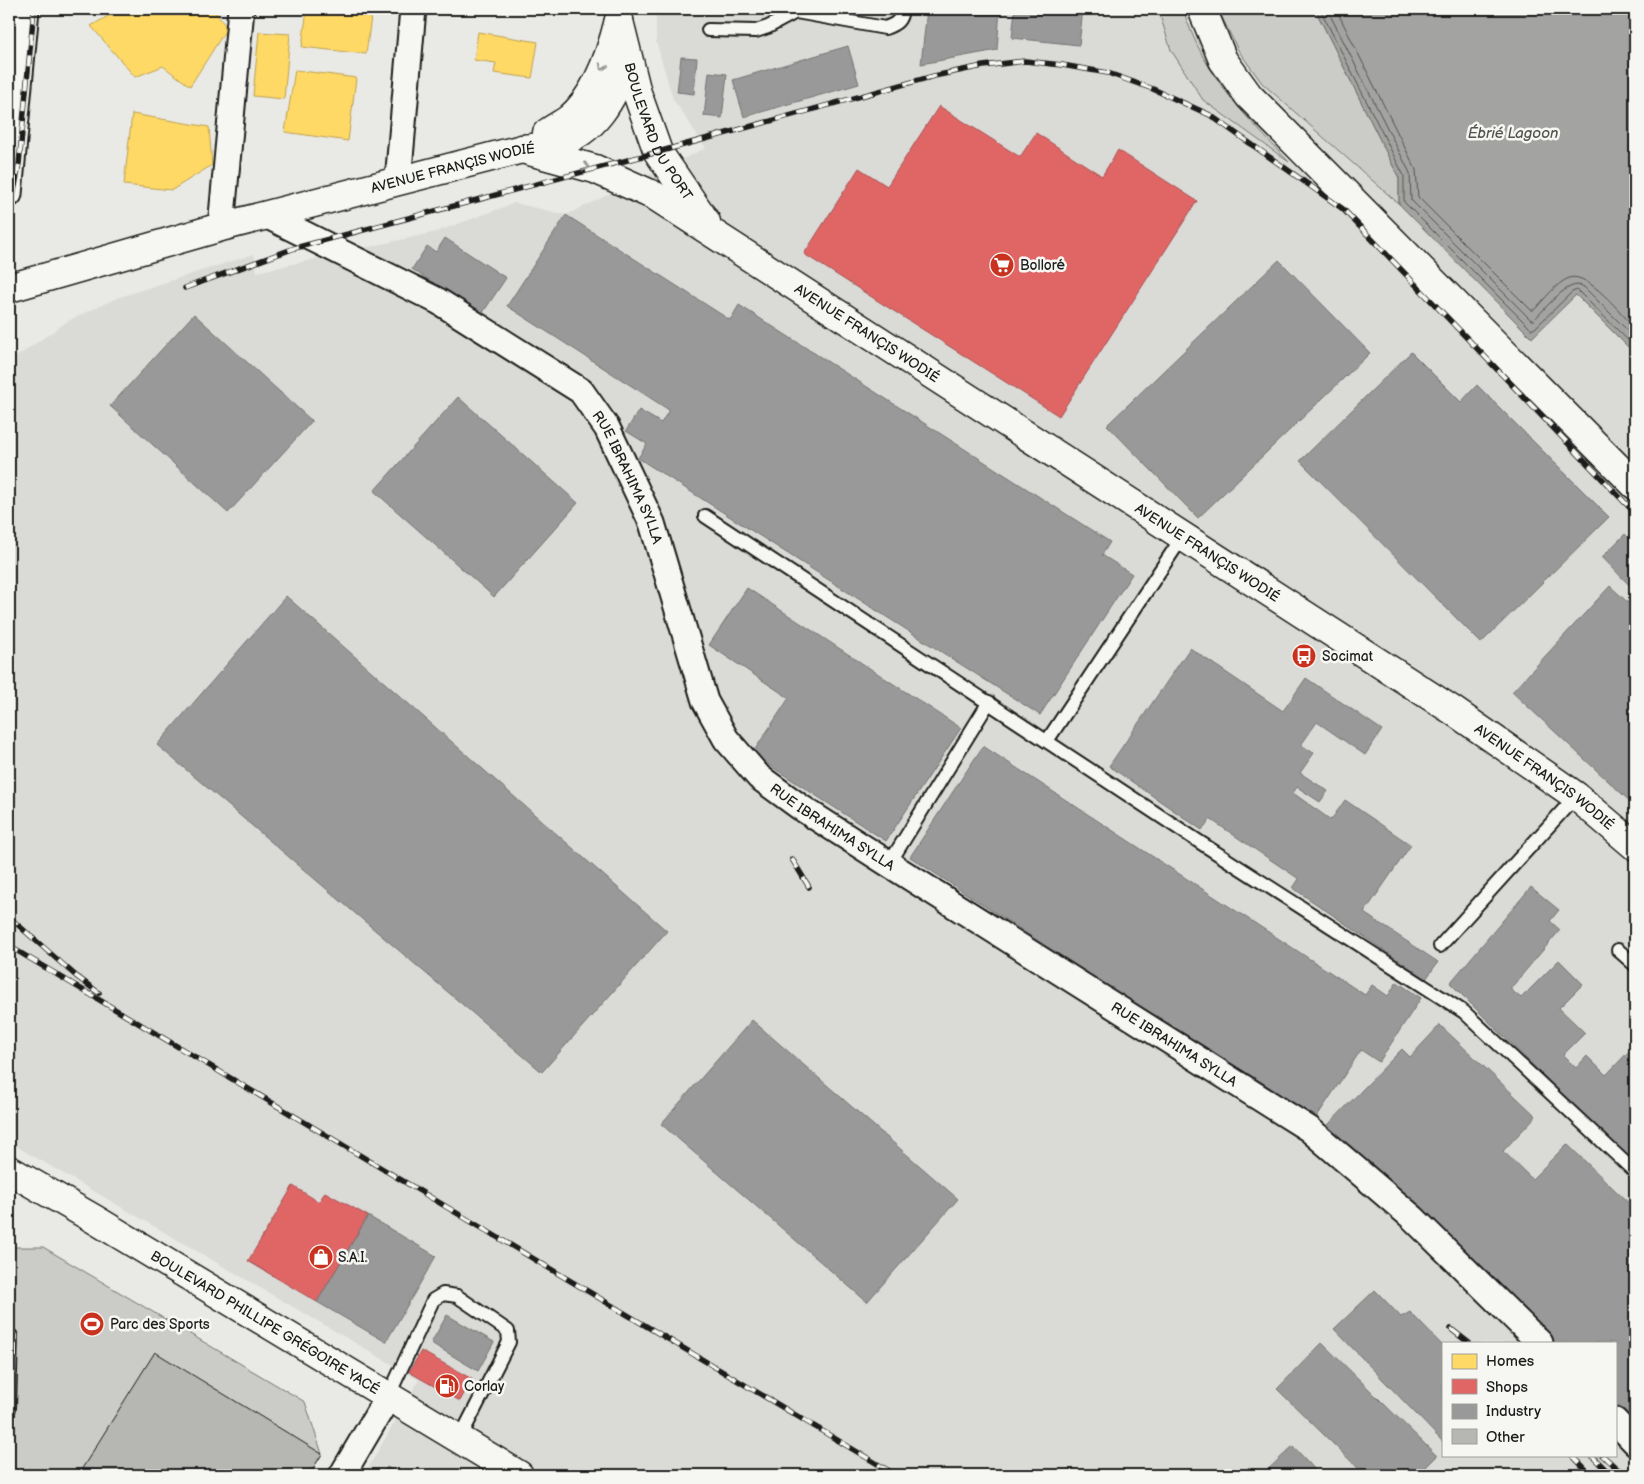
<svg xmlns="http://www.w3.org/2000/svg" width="1644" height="1484" viewBox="0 0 1644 1484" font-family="'Balsamiq Sans',sans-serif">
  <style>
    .built { fill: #dadad6; fill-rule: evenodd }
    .green { fill: #cbcbc7; stroke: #747472 }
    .water { fill: #a3a3a1; stroke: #6d6d6c }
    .homes { fill: #ffd966; stroke: #bba050 }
    .shops { fill: #e06666; stroke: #a55050 }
    .industry { fill: #999; stroke: #747474 }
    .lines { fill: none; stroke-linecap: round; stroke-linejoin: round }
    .shore { stroke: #525251; stroke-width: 1 }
    .building { fill: #b6b6b3; stroke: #1c1c1c }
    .lane-casing { stroke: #1c1c1c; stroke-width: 16 }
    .street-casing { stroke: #1c1c1c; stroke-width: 29 }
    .secondary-casing { stroke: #1c1c1c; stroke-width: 31 }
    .lane { stroke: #f6f6f2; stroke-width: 12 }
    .street { stroke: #f6f6f2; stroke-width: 25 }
    .secondary { stroke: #f6f6f2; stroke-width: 28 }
    .rail-casing { stroke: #1c1c1c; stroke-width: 5.5 }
    .rail { stroke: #f6f6f2; stroke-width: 4; stroke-dasharray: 11; stroke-linecap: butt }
    .oneway { stroke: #949492 }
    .labels { text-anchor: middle; stroke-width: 5; stroke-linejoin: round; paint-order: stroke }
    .street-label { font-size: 14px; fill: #1c1c1c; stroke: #f6f6f2 }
    .poi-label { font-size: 14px; fill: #1c1c1c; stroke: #f6f6f2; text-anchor: start }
    .water-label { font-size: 15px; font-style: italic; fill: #525251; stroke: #f6f6f2 }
  </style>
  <rect width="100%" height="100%" fill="#e9e9e5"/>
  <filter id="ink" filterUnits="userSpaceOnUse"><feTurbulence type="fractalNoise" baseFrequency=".02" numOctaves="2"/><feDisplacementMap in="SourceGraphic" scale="10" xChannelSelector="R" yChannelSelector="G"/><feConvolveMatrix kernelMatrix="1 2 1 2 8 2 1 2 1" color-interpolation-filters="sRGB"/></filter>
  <g filter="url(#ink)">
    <path class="built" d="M 656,9 L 1158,9 L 1171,50 L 1286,160 L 1238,108 L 1208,68 L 1190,32 L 1183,9 L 1315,9 L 1399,178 L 1533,338 L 1576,295 L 1635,354 L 1635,1475 L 364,1475 L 419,1380 L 9,1142 L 9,362 L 68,321 L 117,298 L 254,254 L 257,272 L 436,232 L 515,203 L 566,215 L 706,148 L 673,99 L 656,41 ZM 1443,1343 L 1615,1343 L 1615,1455 L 1443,1455 Z"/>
    <g class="green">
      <path d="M 1158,9 L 1183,9 C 1204,76 1242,112 1289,162 L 1203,100 L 1171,50 Z"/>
      <path d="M 1218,9 L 1315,9 L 1399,178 L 1399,204 L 1262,83 L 1238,50 Z"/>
      <path d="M 9,1247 L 43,1247 L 305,1402 L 322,1454 L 309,1475 L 9,1475 Z"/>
    </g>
    <path class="water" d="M 1315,9 L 1635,9 L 1635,354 L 1576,295 L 1532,338 L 1399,204 L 1399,178 Z"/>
    <g class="homes">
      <path d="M 120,9 L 213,9 L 227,28 L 190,86 L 163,66 L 135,77 L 91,26 Z"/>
      <path d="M 307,9 L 372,9 L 366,54 L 302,47 Z"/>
      <path d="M 259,32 L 290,34 L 284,99 L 253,96 Z"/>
      <path d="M 478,32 L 538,42 L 532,78 L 494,73 L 496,63 L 474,60 Z"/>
      <path d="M 295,70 L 356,78 L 348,141 L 285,132 Z"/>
      <path d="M 132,114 L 209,127 L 212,165 L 172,190 L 124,185 Z"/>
    </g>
    <g class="shops">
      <path d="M 939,106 L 1020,157 L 1036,133 L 1102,176 L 1118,150 L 1197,201 L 1059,416 L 804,254 L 859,168 L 887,186 Z"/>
      <path d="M 293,1186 L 319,1202 L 325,1192 L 368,1216 L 317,1302 L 248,1261 Z"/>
      <path d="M 421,1351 L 472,1379 L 460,1401 L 409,1372 Z"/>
    </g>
    <g class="industry">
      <path d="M 927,9 L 1000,9 L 997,50 L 921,64 Z"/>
      <path d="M 1015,9 L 1083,9 L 1079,45 L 1012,38 Z"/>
      <path d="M 848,46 L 859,84 L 744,117 L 733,80 Z"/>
      <path d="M 681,57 L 697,58 L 694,94 L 677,92 Z"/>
      <path d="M 709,72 L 727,74 L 722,118 L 704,116 Z"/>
      <path d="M 566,215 L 730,320 L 739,305 L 1110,542 L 1102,555 L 1132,574 L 1040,715 L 638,458 L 647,444 L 626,431 L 639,410 L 661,423 L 669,410 L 507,306 Z"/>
      <path d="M 445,238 L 506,278 L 482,314 L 412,269 L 427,246 L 436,252 Z"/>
      <path d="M 1279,260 L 1370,353 L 1198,518 L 1107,425 Z"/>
      <path d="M 194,314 L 312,421 L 228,513 L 110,406 Z"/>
      <path d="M 1411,352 L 1461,402 L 1477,385 L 1609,517 L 1481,643 L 1300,461 Z"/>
      <path d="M 458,397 L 578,503 L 494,597 L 374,491 Z"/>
      <path d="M 1625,534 L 1635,545 L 1635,591 L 1602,557 Z"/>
      <path d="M 1610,586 L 1635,609 L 1635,806 L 1512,692 Z"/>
      <path d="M 747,588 L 961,728 L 886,841 L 752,754 L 789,698 L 709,645 Z"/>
      <path d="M 286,596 L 667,931 L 542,1072 L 157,745 Z"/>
      <path d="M 1190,648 L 1283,711 L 1306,678 L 1382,730 L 1365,755 L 1317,722 L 1301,745 L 1314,753 L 1300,773 L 1328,791 L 1320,802 L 1297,787 L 1293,793 L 1331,820 L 1345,800 L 1411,845 L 1364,913 L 1438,962 L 1426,979 L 1293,888 L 1299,879 L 1210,819 L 1202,830 L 1109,766 Z"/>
      <path d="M 983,746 L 1365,995 L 1372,985 L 1388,996 L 1397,982 L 1421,998 L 1379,1062 L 1361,1050 L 1314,1121 L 910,857 Z"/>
      <path d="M 1531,887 L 1559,910 L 1550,921 L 1560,930 L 1510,989 L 1521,998 L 1559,960 L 1583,984 L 1559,1008 L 1585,1033 L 1563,1055 L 1576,1068 L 1587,1056 L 1606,1075 L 1635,1045 L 1635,1167 L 1450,983 Z"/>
      <path d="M 752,1020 L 958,1199 L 867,1302 L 661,1124 Z"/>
      <path d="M 1440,1025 L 1536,1116 L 1503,1151 L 1532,1179 L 1567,1144 L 1635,1209 L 1635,1410 L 1628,1417 L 1615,1406 L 1615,1343 L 1549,1343 L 1325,1128 L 1402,1049 L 1410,1057 Z"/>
      <path d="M 368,1216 L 436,1256 L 386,1342 L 317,1302 Z"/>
      <path d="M 1375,1290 L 1401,1317 L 1410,1312 L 1443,1346 L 1443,1442 L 1334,1329 Z"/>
      <path d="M 447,1315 L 494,1342 L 478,1371 L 431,1343 Z"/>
      <path d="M 1322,1343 L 1437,1456 L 1418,1475 L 1365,1475 L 1277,1389 Z"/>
      <path d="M 1293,1446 L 1320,1475 L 1262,1475 Z"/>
      <path d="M 387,1467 L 401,1475 L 382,1475 Z"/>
    </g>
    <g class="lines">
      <g class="shore">
        <path d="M 1320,9 L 1404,176 L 1404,202 L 1531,329 L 1534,329 L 1572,292 L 1577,290 L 1635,347"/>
        <path d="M 1327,9 L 1410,173 L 1411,200 L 1531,320 L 1534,320 C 1545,309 1569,277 1584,287 L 1635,338"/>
        <path d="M 1336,9 L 1416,170 L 1418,197 L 1531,310 L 1534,310 C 1544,300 1556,283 1569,278 C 1588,271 1622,315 1635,328"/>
      </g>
    </g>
    <path class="building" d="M 155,1352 L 322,1454 L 309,1475 L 78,1475 Z"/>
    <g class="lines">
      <defs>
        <g id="lane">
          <path d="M 708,30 L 756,31 L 768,27 L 796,12 L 885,28 C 896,24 901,21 902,9"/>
          <path d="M 705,516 L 1201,843 L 1464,1012 L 1635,1172"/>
          <path d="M 1047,741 L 1183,536"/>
          <path d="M 889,864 L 989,702"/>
          <path d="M 1440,946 L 1576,796"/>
          <path d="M 1618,950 L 1635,965"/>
          <path d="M 388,1397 L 433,1300 L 443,1294 L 457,1296 L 508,1331 L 509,1342 L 459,1440"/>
          <path d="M 9,1408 L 11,1336"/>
        </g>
        <g id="street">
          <path d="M 398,181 L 413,9"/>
          <path d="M 9,194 L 26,9"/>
          <path id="s1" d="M 266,215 L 438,301 L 581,391 L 607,428 L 652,523 L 705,701 L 726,739 L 759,777 L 800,807 L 889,864 L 1309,1129 L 1413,1218 L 1540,1343"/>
          <path d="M 221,227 L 241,9"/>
          <path d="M 1615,1421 L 1635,1442"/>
          <path d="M 342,1475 L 388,1397"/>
        </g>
        <g id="secondary">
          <path d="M 1202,9 L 1223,60 L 1249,96 L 1635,485"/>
          <path id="s2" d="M 619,21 L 637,93 L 658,152 L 706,222"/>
          <path d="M 547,133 C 554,128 562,124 569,119 C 597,96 611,53 619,20"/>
          <path id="s3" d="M 522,149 L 595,169 L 655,196 L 1452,710 L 1576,796 L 1635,846"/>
          <path id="s4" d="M 9,288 L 221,227 L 522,149 C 533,148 546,147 556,144 C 599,130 612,97 628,60"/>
          <path id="s5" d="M 9,1170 L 94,1219 L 519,1475"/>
        </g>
      </defs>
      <use href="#lane" class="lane-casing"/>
      <use href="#street" class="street-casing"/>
      <use href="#secondary" class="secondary-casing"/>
      <use href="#lane" class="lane"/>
      <use href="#street" class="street"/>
      <use href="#secondary" class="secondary"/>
      <defs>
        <g id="rail">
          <path d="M 9,219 L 19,164 L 34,9"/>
          <path d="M 185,288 L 295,248 L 658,152 L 934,76 L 983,66 L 1025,61 L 1062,65 L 1108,73 L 1153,89 L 1210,115 L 1343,209 L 1635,513"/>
          <path d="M 792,859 L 809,887"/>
          <path d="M 9,917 L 76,976 L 99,993"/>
          <path d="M 9,946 L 896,1475"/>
          <path d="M 1451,1329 L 1469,1343"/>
          <path d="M 1572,1455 L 1591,1475"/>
          <path d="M 1591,1455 L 1611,1475"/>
          <path d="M 1602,1455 L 1624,1475"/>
        </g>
      </defs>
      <use href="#rail" class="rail-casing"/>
      <use href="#rail" class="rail"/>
    </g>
    <defs><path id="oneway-chevron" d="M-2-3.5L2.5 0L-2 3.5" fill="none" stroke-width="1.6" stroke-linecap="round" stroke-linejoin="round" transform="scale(1.25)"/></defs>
    <g class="oneway">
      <use href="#oneway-chevron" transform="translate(603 67) rotate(109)"/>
      <use href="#oneway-chevron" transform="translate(586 167) rotate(15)"/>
    </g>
  </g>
  <defs>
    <symbol id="supermarket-disc" viewBox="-11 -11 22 22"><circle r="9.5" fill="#c8321e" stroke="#f6f6f2"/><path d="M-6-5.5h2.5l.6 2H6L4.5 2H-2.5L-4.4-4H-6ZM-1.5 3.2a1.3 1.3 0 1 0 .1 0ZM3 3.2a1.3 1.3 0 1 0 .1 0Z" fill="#fff"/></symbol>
    <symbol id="bus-disc" viewBox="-11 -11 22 22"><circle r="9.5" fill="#c8321e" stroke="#f6f6f2"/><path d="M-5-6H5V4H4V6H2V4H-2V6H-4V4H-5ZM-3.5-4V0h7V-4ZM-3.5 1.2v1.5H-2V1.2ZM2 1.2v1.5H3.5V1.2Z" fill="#fff"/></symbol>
    <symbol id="shop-disc" viewBox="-11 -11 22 22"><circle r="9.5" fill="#c8321e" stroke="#f6f6f2"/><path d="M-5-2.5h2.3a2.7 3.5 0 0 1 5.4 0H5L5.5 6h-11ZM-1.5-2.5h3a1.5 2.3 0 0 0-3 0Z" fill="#fff"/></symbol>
    <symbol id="stadium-disc" viewBox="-11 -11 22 22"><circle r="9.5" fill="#c8321e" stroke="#f6f6f2"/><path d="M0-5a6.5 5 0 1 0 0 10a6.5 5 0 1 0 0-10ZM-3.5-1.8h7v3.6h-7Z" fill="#fff"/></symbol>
    <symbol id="fuel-disc" viewBox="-11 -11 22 22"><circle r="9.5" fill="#c8321e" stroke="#f6f6f2"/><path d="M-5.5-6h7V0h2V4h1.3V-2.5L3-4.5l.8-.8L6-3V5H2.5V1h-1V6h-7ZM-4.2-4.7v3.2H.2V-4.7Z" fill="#fff"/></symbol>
  </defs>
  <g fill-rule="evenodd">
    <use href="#supermarket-disc" x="988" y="251" width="28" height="28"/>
    <use href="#bus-disc" x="1290" y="642" width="28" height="28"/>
    <use href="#shop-disc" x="307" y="1243" width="28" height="28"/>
    <use href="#stadium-disc" x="78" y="1310" width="28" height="28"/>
    <use href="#fuel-disc" x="433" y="1372" width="28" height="28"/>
  </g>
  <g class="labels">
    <g class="street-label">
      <text dy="5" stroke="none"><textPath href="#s2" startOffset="118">BOULEVARD DU PORT</textPath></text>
      <text dy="5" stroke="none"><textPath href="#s4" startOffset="460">AVENUE FRANÇIS WODIÉ</textPath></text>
      <text dy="5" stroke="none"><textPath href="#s3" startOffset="394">AVENUE FRANÇIS WODIÉ</textPath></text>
      <text dy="5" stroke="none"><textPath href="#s1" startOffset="460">RUE IBRAHIMA SYLLA</textPath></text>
      <text dy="5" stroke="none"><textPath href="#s3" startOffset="799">AVENUE FRANÇIS WODIÉ</textPath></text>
      <text dy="5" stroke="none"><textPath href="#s3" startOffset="1204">AVENUE FRANÇIS WODIÉ</textPath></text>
      <text dy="5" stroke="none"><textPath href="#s1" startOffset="880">RUE IBRAHIMA SYLLA</textPath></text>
      <text dy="5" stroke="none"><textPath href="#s1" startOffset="1285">RUE IBRAHIMA SYLLA</textPath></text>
      <text dy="5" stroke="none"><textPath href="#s5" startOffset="298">BOULEVARD PHILLIPE GRÉGOIRE YACÉ</textPath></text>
    </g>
    <g class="poi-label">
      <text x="1020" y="270">Bolloré</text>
      <text x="1322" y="661">Socimat</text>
      <text x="338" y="1262">S.A.I.</text>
      <text x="110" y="1329">Parc des Sports</text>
      <text x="464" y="1391">Corlay</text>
    </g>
    <g class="water-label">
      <text x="1513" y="138">Ébrié Lagoon</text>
    </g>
  </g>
  <rect width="1644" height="1484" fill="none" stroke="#f6f6f2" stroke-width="30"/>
  <rect x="15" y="15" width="1614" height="1454" fill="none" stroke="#1c1c1c" stroke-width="2" filter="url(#ink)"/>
  <rect x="1442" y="1342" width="175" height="115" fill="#f6f6f2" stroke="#9f9f9c"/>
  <rect x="1452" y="1354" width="25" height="15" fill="#ffd966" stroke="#9f9f9c"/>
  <text x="1486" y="1366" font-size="15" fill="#1c1c1c">Homes</text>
  <rect x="1452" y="1379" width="25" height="15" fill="#e06666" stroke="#9f9f9c"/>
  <text x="1486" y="1392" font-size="15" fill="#1c1c1c">Shops</text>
  <rect x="1452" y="1404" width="25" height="15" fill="#999999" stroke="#9f9f9c"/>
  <text x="1486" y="1416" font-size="15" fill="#1c1c1c">Industry</text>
  <rect x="1452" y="1429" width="25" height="15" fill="#b6b6b3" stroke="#9f9f9c"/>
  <text x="1486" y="1442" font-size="15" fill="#1c1c1c">Other</text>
</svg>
